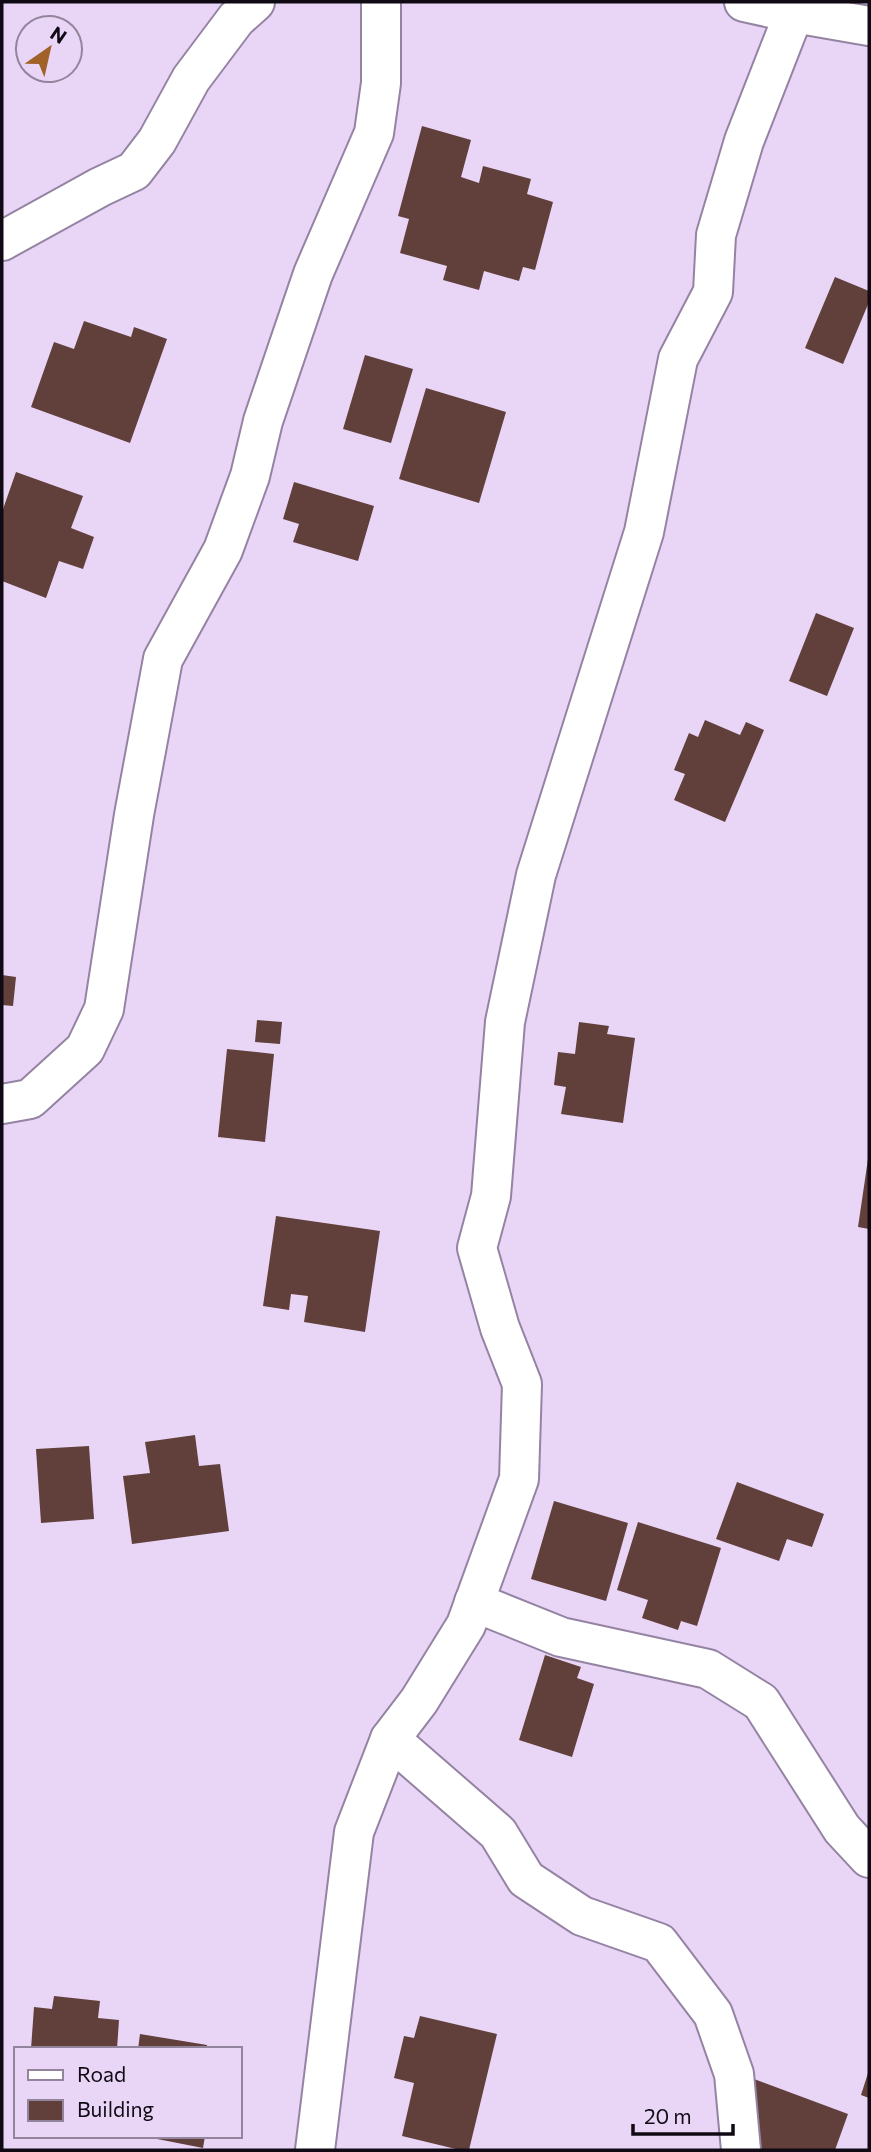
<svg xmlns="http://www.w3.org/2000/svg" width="871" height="2152" viewBox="0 0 871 2152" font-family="Commissioner,sans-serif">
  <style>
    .building { fill: #613f3a }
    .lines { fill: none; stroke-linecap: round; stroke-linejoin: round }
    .minor-casing { stroke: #9483a2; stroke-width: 42 }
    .minor { stroke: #fff; stroke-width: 38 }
  </style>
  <rect width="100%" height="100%" fill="#e9d6f7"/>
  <g class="building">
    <path d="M 422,126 L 471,140 L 461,177 L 479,183 L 483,166 L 531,179 L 527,194 L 553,202 L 535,270 L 523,267 L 519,281 L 484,271 L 479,290 L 443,280 L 447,266 L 400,253 L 409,219 L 398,216 Z"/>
    <path d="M 835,277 L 869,291 L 869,302 L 843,364 L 805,348 Z"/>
    <path d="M 84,321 L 131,337 L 134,327 L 167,339 L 130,443 L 31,407 L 54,342 L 74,349 Z"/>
    <path d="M 365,355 L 413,369 L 391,443 L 343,429 Z"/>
    <path d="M 426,388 L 506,412 L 479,503 L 399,479 Z"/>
    <path d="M 16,472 L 83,496 L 71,528 L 94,537 L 83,569 L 59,561 L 46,598 L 2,581 L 2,512 Z"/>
    <path d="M 294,482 L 374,506 L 358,561 L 293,542 L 299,524 L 283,519 Z"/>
    <path d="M 816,613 L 854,628 L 827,696 L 789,681 Z"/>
    <path d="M 705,720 L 740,735 L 746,722 L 764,730 L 725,822 L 674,800 L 685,774 L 674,770 L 689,733 L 698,737 Z"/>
    <path d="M 2,975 L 16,977 L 13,1006 L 2,1005 Z"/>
    <path d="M 257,1020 L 282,1022 L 280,1044 L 255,1042 Z"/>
    <path d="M 579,1022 L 609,1026 L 607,1034 L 635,1038 L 623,1123 L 561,1114 L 566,1087 L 554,1085 L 558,1052 L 575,1054 Z"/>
    <path d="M 227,1049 L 274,1054 L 265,1142 L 218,1137 Z"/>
    <path d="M 868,1159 L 869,1159 L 869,1229 L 858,1227 Z"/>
    <path d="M 276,1216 L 380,1231 L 365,1332 L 304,1322 L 308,1296 L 291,1294 L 289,1310 L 263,1306 Z"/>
    <path d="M 195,1435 L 199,1466 L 220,1464 L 229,1531 L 132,1544 L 123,1476 L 150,1473 L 145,1442 Z"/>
    <path d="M 89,1446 L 94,1519 L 41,1523 L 36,1449 Z"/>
    <path d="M 737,1482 L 824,1514 L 812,1547 L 787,1539 L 779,1561 L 716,1539 Z"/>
    <path d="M 554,1501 L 628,1523 L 606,1601 L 531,1579 Z"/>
    <path d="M 638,1522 L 721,1548 L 697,1626 L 681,1621 L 678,1630 L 642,1618 L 648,1600 L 617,1590 Z"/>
    <path d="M 545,1655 L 581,1667 L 577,1678 L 594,1684 L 572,1757 L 519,1740 Z"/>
    <path d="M 54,1996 L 100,2001 L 98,2018 L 119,2020 L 117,2049 L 31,2049 L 34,2007 L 52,2009 Z"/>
    <path d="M 420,2016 L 497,2034 L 469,2150 L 460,2150 L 402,2136 L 414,2083 L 394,2078 L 404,2036 L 414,2038 Z"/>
    <path d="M 140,2034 L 207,2045 L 207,2049 L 138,2049 Z"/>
    <path d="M 869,2070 L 869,2098 L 861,2095 Z"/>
    <path d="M 754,2079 L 848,2114 L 835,2150 L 746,2150 Z"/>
    <path d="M 142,2136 L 205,2136 L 203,2148 Z"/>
  </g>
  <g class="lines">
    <defs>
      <g id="minor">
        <path d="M 744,2 L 794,13 L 869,26"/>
        <path d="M 2,241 L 100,187 L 134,171 L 157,141 L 191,79 L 236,19 L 255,2"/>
        <path d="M 2,1104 L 30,1099 L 85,1049 L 104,1009 L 134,815 L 163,659 L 223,550 L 250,476 L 263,421 L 313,274 L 374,133 L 381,83 L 381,2"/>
        <path d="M 474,1602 L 561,1637 L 708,1669 L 761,1702 L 842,1829 L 869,1858"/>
        <path d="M 390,1739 L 498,1833 L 526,1879 L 582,1916 L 659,1943 L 713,2014 L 734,2074 L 741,2150"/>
        <path d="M 315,2150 L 354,1832 L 390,1739 L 419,1701 L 466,1625 L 519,1479 L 522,1384 L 500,1328 L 477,1248 L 491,1196 L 505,1022 L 536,875 L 644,532 L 678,359 L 713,292 L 716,235 L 744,141 L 794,13"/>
      </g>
    </defs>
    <use href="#minor" class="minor-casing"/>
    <use href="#minor" class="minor"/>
  </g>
  <rect width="871" height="2152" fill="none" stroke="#100a15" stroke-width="7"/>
  <rect x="14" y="2047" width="228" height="91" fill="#e9d6f7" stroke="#92849d" stroke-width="2"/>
  <rect x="28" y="2070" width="35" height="10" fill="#ffffff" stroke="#92849d" stroke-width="2"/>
  <text x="77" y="2082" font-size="21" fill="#100a15">Road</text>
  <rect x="28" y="2100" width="35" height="21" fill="#613f3a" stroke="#92849d" stroke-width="2"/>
  <text x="77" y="2117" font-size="21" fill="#100a15">Building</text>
  <g transform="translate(49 49) rotate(34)"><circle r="33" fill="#e9d6f7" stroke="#92849d" stroke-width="2"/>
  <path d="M0-5L12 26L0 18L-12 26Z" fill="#a16229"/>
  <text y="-10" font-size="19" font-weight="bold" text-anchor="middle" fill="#100a15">N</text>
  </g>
  <path d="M633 2124v10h100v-10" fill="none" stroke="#100a15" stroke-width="3.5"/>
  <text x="644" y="2124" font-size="21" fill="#100a15" stroke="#e9d6f7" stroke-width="5" paint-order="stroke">20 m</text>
</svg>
